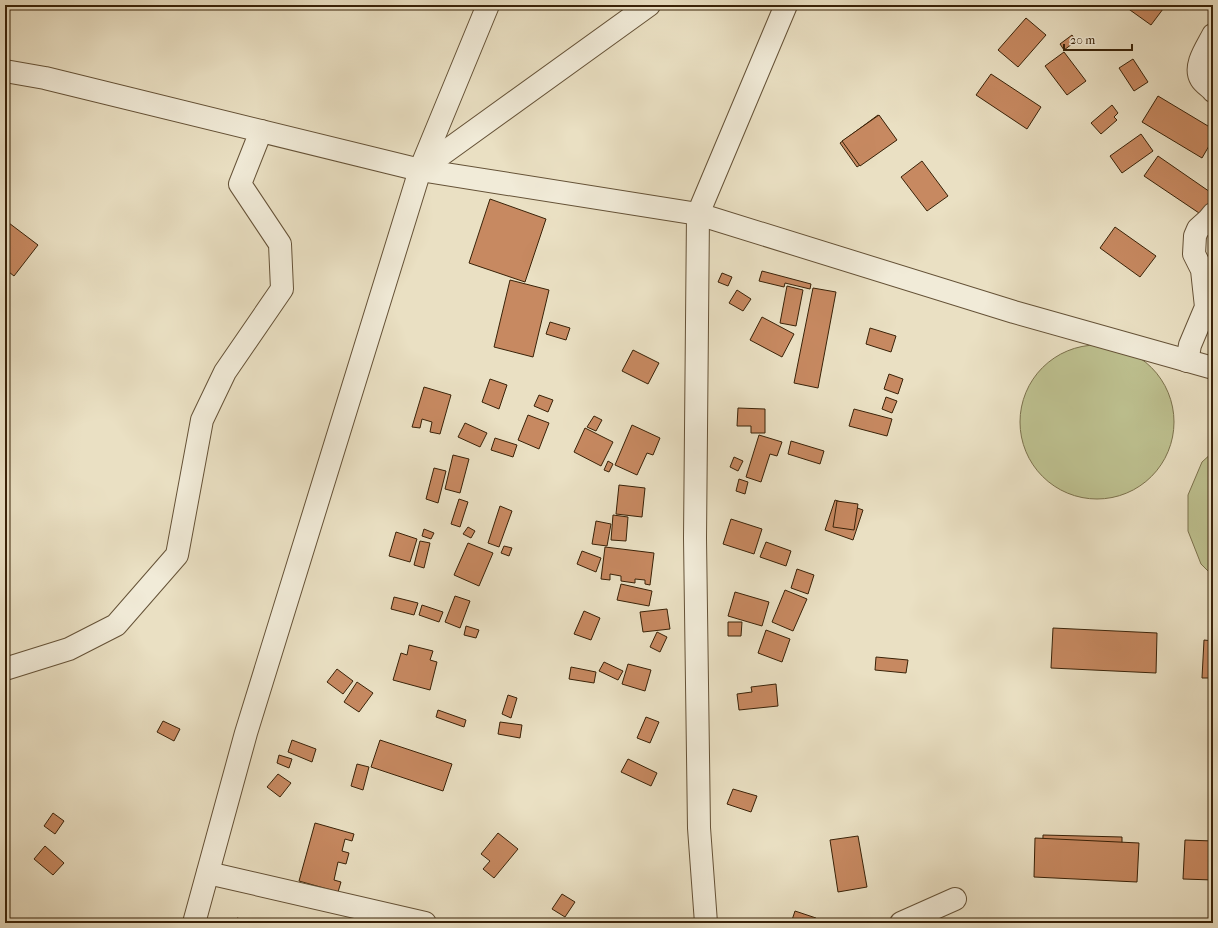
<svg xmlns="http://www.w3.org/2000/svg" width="1218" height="928" viewBox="0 0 1218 928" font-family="'IM FELL French Canon',serif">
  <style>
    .pitch { fill: #bdc08f; stroke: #7b714c }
    .building { fill: #c78961; stroke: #392208 }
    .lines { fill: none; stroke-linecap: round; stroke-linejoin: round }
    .minor-casing { stroke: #655237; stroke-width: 24 }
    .minor { stroke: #f1ebd8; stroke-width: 22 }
  </style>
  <rect width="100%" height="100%" fill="#eae0c3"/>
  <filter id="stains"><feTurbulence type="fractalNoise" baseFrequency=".005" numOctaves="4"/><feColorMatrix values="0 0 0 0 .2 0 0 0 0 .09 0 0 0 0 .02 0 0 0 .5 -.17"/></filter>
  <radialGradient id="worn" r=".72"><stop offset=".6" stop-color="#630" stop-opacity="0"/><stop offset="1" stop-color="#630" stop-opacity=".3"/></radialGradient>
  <g class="pitch">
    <circle cx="1097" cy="422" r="77"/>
    <path d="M 1213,452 L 1213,576 L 1201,564 L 1188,531 L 1188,495 L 1202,462 Z"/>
  </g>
  <g class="building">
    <path d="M 1123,5 L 1166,5 L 1151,25 Z"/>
    <path d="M 1026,18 L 1046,35 L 1018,67 L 998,50 Z"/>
    <path d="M 1072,35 L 1076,41 L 1064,50 L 1060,44 Z"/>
    <path d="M 1064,52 L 1086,81 L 1067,95 L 1045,66 Z"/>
    <path d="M 1133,59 L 1148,82 L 1134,91 L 1119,68 Z"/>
    <path d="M 991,74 L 1041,107 L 1027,129 L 976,95 Z"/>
    <path d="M 1158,96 L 1213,129 L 1213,139 L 1202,158 L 1142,122 Z"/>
    <path d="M 1112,105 L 1118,113 L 1114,117 L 1117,120 L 1101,134 L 1091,123 Z"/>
    <path d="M 878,115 L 896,140 L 857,167 L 840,143 Z"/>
    <path d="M 879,115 L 897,140 L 860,166 L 842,141 Z"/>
    <path d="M 1141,134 L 1153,151 L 1122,173 L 1110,156 Z"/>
    <path d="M 1158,156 L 1213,194 L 1213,199 L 1202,215 L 1144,176 Z"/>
    <path d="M 922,161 L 948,196 L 927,211 L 901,177 Z"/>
    <path d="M 490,199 L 546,219 L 525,282 L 469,263 Z"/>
    <path d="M 5,220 L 38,245 L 14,276 L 5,269 Z"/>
    <path d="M 1115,227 L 1156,256 L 1140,277 L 1100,248 Z"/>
    <path d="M 762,271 L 811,284 L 810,289 L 785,283 L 784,287 L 759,281 Z"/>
    <path d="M 722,273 L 732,277 L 728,286 L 718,282 Z"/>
    <path d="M 510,280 L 549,290 L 533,357 L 494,347 Z"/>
    <path d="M 787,286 L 803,290 L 796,326 L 780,323 Z"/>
    <path d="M 813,288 L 836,292 L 818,388 L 794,383 Z"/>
    <path d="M 737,290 L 751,299 L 743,311 L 729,303 Z"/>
    <path d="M 762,317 L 794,334 L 782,357 L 750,340 Z"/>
    <path d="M 550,322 L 570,328 L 566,340 L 546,334 Z"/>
    <path d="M 870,328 L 896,336 L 891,352 L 866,344 Z"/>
    <path d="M 633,350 L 659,363 L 648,384 L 622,371 Z"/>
    <path d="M 889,374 L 903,379 L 898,394 L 884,389 Z"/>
    <path d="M 490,379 L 507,385 L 499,409 L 482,402 Z"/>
    <path d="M 424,387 L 451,395 L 440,434 L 430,432 L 432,422 L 422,419 L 420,428 L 412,427 Z"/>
    <path d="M 539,395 L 553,400 L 548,412 L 534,406 Z"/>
    <path d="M 886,397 L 897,401 L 892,413 L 882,409 Z"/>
    <path d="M 738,408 L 765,409 L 765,433 L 751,433 L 751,426 L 737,426 Z"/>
    <path d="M 854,409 L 892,419 L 887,436 L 849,426 Z"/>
    <path d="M 528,415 L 549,423 L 539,449 L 518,440 Z"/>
    <path d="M 594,416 L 602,420 L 596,431 L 587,427 Z"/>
    <path d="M 465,423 L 487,433 L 480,447 L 458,437 Z"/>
    <path d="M 632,425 L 660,438 L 653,455 L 647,453 L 637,475 L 615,465 Z"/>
    <path d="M 585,428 L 613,442 L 601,466 L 574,452 Z"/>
    <path d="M 759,435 L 782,442 L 777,456 L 770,454 L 761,482 L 746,477 Z"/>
    <path d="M 495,438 L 517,445 L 513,457 L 491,450 Z"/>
    <path d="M 791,441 L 824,451 L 820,464 L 788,454 Z"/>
    <path d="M 453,455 L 469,459 L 460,493 L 445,489 Z"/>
    <path d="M 734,457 L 743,461 L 738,471 L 730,467 Z"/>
    <path d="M 608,461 L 613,464 L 609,472 L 604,470 Z"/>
    <path d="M 434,468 L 446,471 L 438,503 L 426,499 Z"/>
    <path d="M 739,479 L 748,482 L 745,494 L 736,491 Z"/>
    <path d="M 619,485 L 645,488 L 642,517 L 616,514 Z"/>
    <path d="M 459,499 L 468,502 L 460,527 L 451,524 Z"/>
    <path d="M 835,500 L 863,510 L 853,540 L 825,530 Z"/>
    <path d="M 837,501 L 858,504 L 854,530 L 833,527 Z"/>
    <path d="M 500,506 L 512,511 L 499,547 L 488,543 Z"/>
    <path d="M 613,515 L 628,517 L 626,541 L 611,540 Z"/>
    <path d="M 731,519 L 762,529 L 754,554 L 723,544 Z"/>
    <path d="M 596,521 L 611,524 L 607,546 L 592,544 Z"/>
    <path d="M 468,527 L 475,531 L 471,538 L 463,534 Z"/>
    <path d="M 424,529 L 434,533 L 431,539 L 422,536 Z"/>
    <path d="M 396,532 L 417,539 L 410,562 L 389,556 Z"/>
    <path d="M 420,541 L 430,543 L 424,568 L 414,565 Z"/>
    <path d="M 766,542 L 791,551 L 786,566 L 760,557 Z"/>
    <path d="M 468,543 L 493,553 L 479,586 L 454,575 Z"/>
    <path d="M 504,546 L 512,548 L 509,556 L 501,553 Z"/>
    <path d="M 605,547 L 654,553 L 650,585 L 645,584 L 645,580 L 635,579 L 635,583 L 621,581 L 621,576 L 610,574 L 610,580 L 601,579 Z"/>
    <path d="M 582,551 L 601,558 L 596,572 L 577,564 Z"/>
    <path d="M 797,569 L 814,575 L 808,594 L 791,588 Z"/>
    <path d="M 621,584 L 652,591 L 649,606 L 617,600 Z"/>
    <path d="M 785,590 L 807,599 L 793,631 L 772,622 Z"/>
    <path d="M 735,592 L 769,602 L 762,626 L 728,616 Z"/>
    <path d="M 455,596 L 470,601 L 460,628 L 445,622 Z"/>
    <path d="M 394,597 L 418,603 L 414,615 L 391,609 Z"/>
    <path d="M 422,605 L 443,612 L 439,622 L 419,615 Z"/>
    <path d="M 667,609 L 670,629 L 643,632 L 640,612 Z"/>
    <path d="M 584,611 L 600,618 L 591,640 L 574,634 Z"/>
    <path d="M 728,622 L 742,622 L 741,636 L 728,636 Z"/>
    <path d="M 466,626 L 479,630 L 476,638 L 464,635 Z"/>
    <path d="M 1053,628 L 1157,633 L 1156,673 L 1051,668 Z"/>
    <path d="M 766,630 L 790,639 L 782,662 L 758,653 Z"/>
    <path d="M 657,632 L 667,637 L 660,652 L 650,647 Z"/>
    <path d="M 1204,640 L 1213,641 L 1213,678 L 1202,678 Z"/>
    <path d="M 409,645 L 433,651 L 430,660 L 437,662 L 430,690 L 393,680 L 401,653 L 407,655 Z"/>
    <path d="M 876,657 L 908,660 L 906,673 L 875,670 Z"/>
    <path d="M 604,662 L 623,671 L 618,680 L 599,671 Z"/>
    <path d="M 628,664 L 651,670 L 645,691 L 622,684 Z"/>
    <path d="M 571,667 L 596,672 L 594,683 L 569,679 Z"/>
    <path d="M 337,669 L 353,681 L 343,694 L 327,682 Z"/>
    <path d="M 357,682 L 373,693 L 359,712 L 344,702 Z"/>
    <path d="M 776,684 L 778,706 L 739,710 L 737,694 L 752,692 L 751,687 Z"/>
    <path d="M 508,695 L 517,698 L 511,718 L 502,714 Z"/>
    <path d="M 438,710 L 466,720 L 464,727 L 436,717 Z"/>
    <path d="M 646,717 L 659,722 L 650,743 L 637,738 Z"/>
    <path d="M 163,721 L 180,729 L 174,741 L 157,732 Z"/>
    <path d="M 500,722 L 522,725 L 520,738 L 498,734 Z"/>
    <path d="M 292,740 L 316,749 L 312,762 L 288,752 Z"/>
    <path d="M 380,740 L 452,764 L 443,791 L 371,767 Z"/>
    <path d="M 279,755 L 292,759 L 289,768 L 277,763 Z"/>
    <path d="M 628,759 L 657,773 L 651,786 L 621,772 Z"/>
    <path d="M 357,764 L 369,767 L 363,790 L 351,786 Z"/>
    <path d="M 278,774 L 291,783 L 280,797 L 267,787 Z"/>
    <path d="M 733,789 L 757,796 L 751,812 L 727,804 Z"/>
    <path d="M 53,813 L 64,821 L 55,834 L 44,826 Z"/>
    <path d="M 315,823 L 354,834 L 352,841 L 345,839 L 342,851 L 349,853 L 346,864 L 338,862 L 334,880 L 341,882 L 338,892 L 299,881 Z"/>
    <path d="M 498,833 L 518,849 L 494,878 L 483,869 L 490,861 L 481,854 Z"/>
    <path d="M 1043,835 L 1122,837 L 1122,878 L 1042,876 Z"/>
    <path d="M 858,836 L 867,887 L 838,892 L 830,840 Z"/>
    <path d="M 1035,838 L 1139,843 L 1137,882 L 1034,877 Z"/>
    <path d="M 1185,840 L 1213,841 L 1213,880 L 1183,879 Z"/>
    <path d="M 45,846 L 64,863 L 53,875 L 34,859 Z"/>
    <path d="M 562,894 L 575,902 L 565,917 L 552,909 Z"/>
    <path d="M 795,911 L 816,918 L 814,923 L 791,923 Z"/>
    <path d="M 237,918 L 256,923 L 236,923 Z"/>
  </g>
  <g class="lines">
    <defs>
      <g id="minor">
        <path d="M 1213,35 C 1207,47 1193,66 1201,79 C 1204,84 1210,87 1213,91"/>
        <path d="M 5,71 L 45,78 L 420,170 L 246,733 L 194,923"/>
        <path d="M 420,170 L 698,214 L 1014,312 L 1213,368"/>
        <path d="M 420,170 L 649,5"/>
        <path d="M 420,170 L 488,5"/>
        <path d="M 1187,361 L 1190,345 L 1206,307 L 1202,270 L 1194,254 L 1195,236 L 1198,229 L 1208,220 L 1213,214"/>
        <path d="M 5,669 L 69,649 L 116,625 L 177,555 L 202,420 L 225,372 L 282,289 L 280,244 L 240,184 L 261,131"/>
        <path d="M 208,873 L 425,923"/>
        <path d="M 706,923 L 699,828 L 695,538 L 698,214 L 786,5"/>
        <path d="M 901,923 L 955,899"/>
      </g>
    </defs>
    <use href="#minor" class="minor-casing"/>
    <use href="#minor" class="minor"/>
  </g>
  <rect width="1218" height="928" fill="none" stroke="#eae0c3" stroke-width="20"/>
  <rect x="6" y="6" width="1206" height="916" fill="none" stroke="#392208" stroke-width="2"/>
  <rect x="10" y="10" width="1198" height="908" fill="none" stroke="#392208"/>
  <path d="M1064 44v6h68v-6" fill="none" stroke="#392208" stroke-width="2"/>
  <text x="1070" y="44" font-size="12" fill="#392208" stroke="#f1ebd8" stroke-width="3" paint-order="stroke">20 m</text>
  <rect width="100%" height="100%" filter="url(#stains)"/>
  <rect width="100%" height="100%" fill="url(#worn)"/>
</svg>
